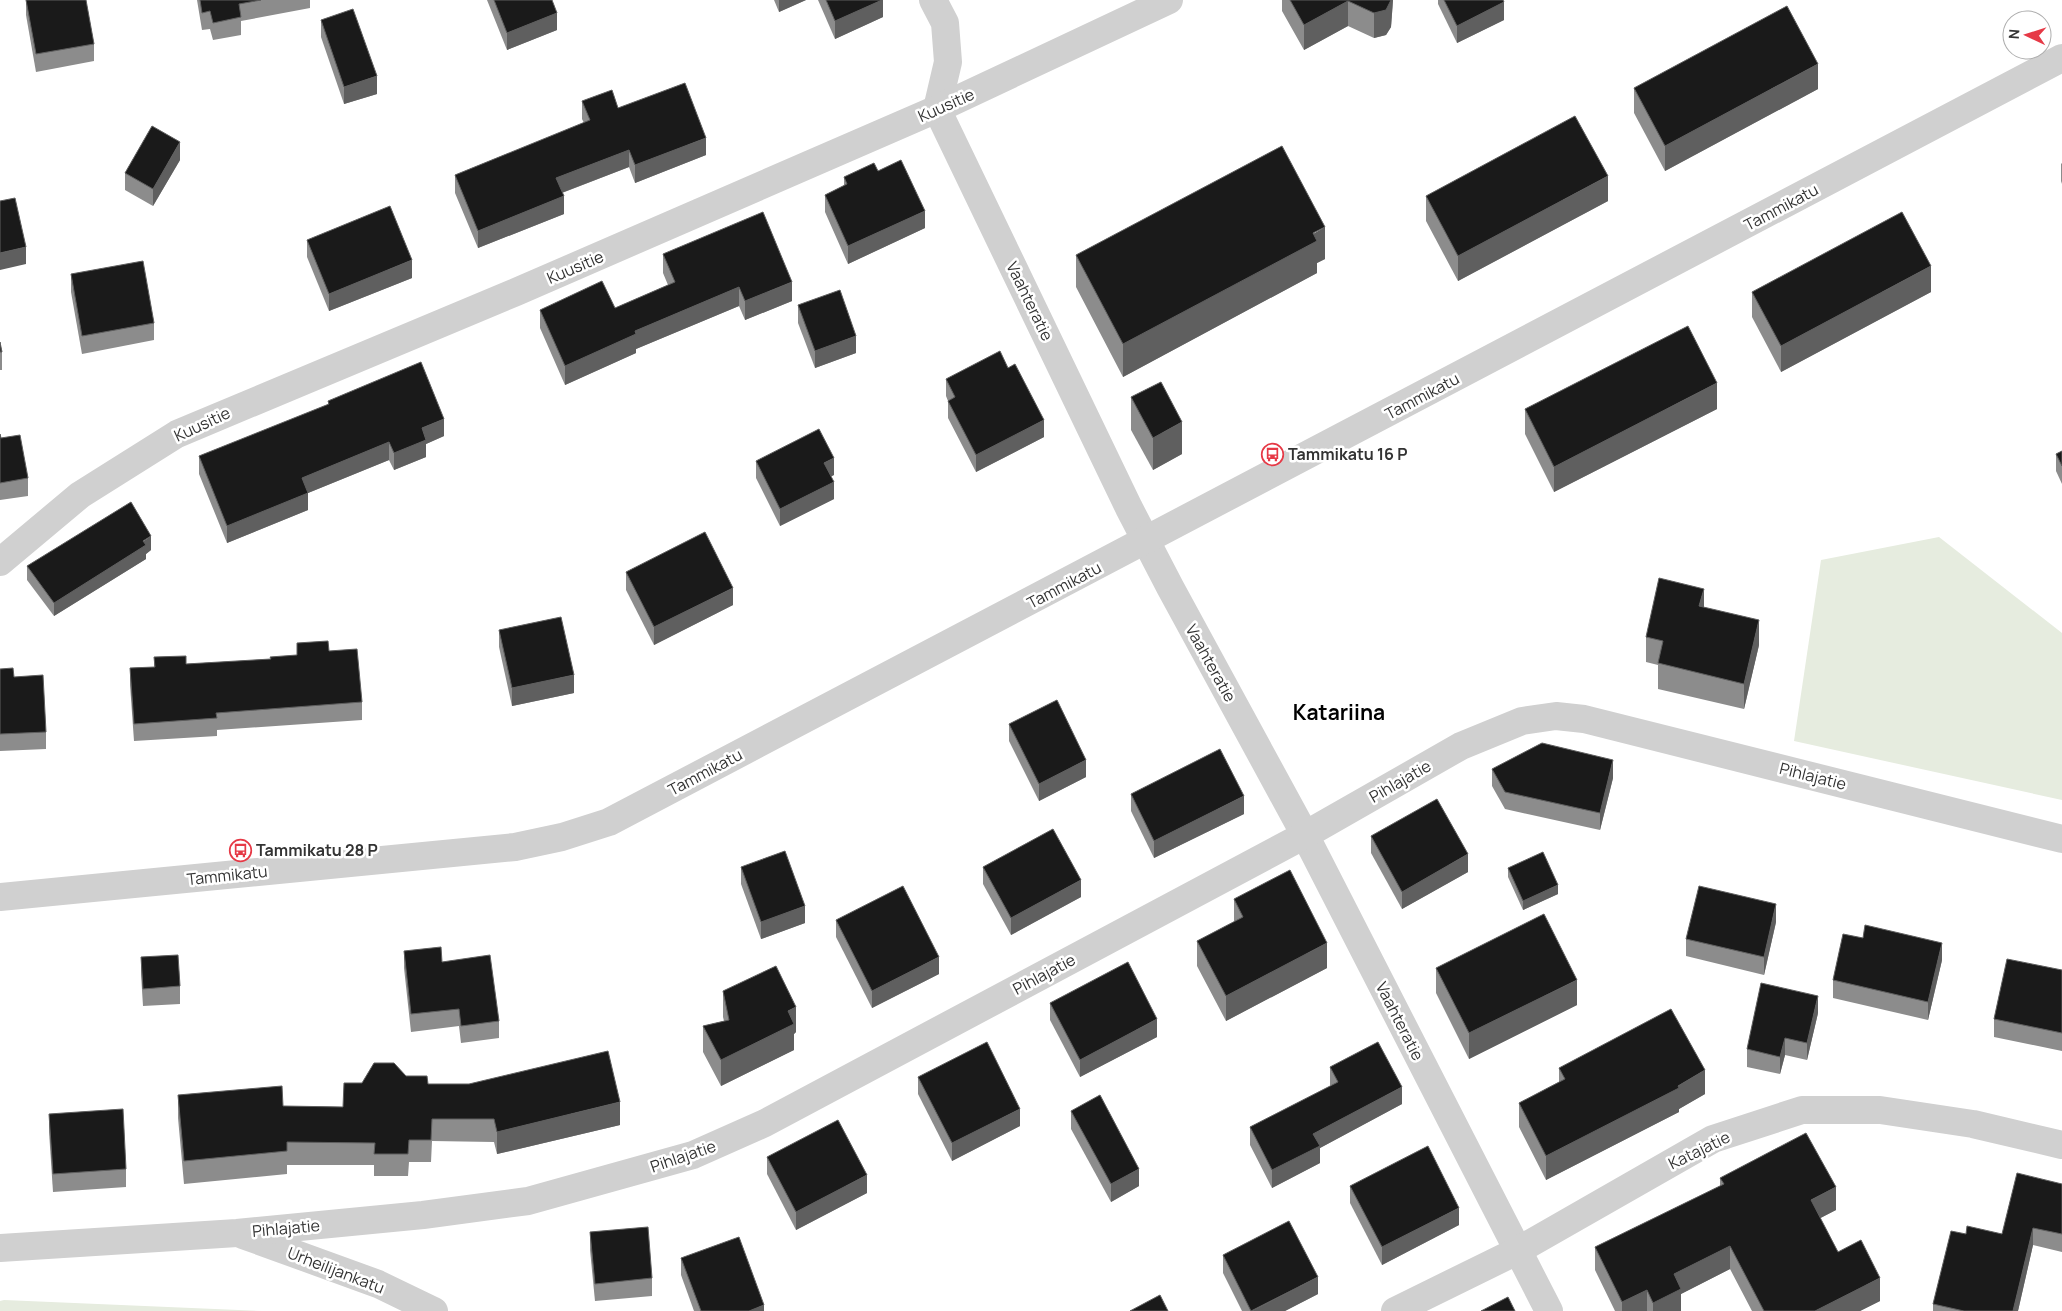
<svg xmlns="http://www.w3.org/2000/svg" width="2062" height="1311" viewBox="0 0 2062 1311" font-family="Manrope,sans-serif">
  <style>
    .green { fill: #e6ecdf }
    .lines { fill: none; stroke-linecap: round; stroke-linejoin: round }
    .minor { stroke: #d0d0d0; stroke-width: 28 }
    .wall { fill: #8c8c8c }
    .shaded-wall { fill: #5f5f5f }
    .building { fill: #1a1a1a; stroke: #5f5f5f }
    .labels { text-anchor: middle; stroke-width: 5; stroke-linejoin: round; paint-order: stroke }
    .street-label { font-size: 16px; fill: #333; stroke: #fff }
    .poi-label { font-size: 16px; font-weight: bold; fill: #333; stroke: #fff; text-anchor: start }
    .district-label { font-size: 21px; font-weight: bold; fill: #000; stroke: #fff }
  </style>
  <rect width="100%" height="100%" fill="#fff"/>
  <g class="green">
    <path d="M 1939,537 L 2062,633 L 2062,800 L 1794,741 L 1821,560 Z"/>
    <path d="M 4,1300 L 262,1311 L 0,1311 L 0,1301 Z"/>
  </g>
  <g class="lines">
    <g class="minor">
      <path d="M 933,0 L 945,23 L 948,62 L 937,109 L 1129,508 L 1170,587 L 1305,835 L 1549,1311"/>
      <path d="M 0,562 L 80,495 L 177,434 L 516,292 L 937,109 L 1169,0"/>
      <path d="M 0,897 L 515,847 L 562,837 L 609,822 L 2062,58"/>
      <path d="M 243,1235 L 378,1284 L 434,1311"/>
      <path d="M 0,1248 L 237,1233 L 423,1215 L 528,1201 L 693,1155 L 765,1123 L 1305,835 L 1461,746 L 1522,721 L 1556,716 L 1584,719 L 2062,839"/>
      <path d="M 1395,1311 L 1517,1251 L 1713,1139 L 1802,1110 L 1880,1110 L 1973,1124 L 2062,1145"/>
    </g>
  </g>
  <g class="wall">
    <path d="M 26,0 L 86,0 L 94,44 L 94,61 L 36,72 L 26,15 Z"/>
    <path d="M 197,0 L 310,0 L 310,8 L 241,21 L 241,35 L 213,40 L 210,29 L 202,30 Z"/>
    <path d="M 487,0 L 552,0 L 557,30 L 507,50 Z"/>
    <path d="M 774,0 L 806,0 L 779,12 Z"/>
    <path d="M 818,0 L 883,0 L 883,17 L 835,39 Z"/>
    <path d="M 1282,0 L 1393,0 L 1391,27 L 1386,35 L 1374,38 L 1348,26 L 1304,50 L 1282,11 Z"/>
    <path d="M 1438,0 L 1503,0 L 1504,20 L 1457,43 L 1438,4 Z"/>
    <path d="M 321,20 L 377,94 L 344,104 L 321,37 Z"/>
    <path d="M 1634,88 L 1818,89 L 1665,171 L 1634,113 Z"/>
    <path d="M 582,101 L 618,108 L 706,155 L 635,183 L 629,167 L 562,193 L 564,214 L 478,248 L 455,193 L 455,175 L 584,123 L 582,119 Z"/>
    <path d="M 180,160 L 153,206 L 125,190 L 125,173 Z"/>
    <path d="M 2062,163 L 2062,184 L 2061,181 L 2061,164 Z"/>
    <path d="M 878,171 L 925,228 L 848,264 L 825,212 L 825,195 L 844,186 L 844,177 Z"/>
    <path d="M 1426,196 L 1608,201 L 1458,281 L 1426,221 Z"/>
    <path d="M 307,240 L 412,278 L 329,311 L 307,257 Z"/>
    <path d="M 663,254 L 792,301 L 745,320 L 739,306 L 636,349 L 636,353 L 565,385 L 540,328 L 540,310 L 615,308 L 668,285 L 663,273 Z"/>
    <path d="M 1076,255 L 1325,259 L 1317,263 L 1317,273 L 1123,377 L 1076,287 Z"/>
    <path d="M 71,274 L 154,323 L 154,340 L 82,354 L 71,292 Z"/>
    <path d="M 1752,292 L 1931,292 L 1781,372 L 1752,317 Z"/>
    <path d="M 798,305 L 856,353 L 815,368 L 798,323 Z"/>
    <path d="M 0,342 L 2,352 L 2,370 L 0,370 Z"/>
    <path d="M 946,379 L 1044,437 L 976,472 L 948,418 L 948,401 L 946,396 Z"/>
    <path d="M 1131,397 L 1182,454 L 1153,470 L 1131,430 Z"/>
    <path d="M 328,401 L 444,436 L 426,444 L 426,457 L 394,470 L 389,460 L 308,493 L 308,510 L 227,543 L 199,474 L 199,456 L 328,405 Z"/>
    <path d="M 1525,409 L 1717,409 L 1554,492 L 1525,434 Z"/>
    <path d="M 0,434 L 1,438 L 28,478 L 28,496 L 0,500 Z"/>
    <path d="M 2062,451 L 2062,484 L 2056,471 L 2056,454 Z"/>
    <path d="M 756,461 L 834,475 L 831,476 L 834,499 L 780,526 L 756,478 Z"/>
    <path d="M 151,550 L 146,554 L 146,559 L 54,616 L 27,580 L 27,566 Z"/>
    <path d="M 626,572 L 733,605 L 654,645 L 626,590 Z"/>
    <path d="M 1704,607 L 1759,645 L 1744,709 L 1658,689 L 1658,665 L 1646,662 L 1646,637 Z"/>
    <path d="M 499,630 L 574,693 L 512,706 L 499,647 Z"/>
    <path d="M 297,643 L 329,651 L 362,702 L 362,720 L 217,730 L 217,736 L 134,741 L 130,685 L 130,668 L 154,667 L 154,657 L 186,664 L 270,659 L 297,655 Z"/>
    <path d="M 0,669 L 14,677 L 46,732 L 46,749 L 0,751 Z"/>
    <path d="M 1009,724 L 1086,777 L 1039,801 L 1009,741 Z"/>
    <path d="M 1492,769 L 1613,778 L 1600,830 L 1505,809 L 1492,786 Z"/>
    <path d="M 1131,794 L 1244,814 L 1154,858 L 1131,811 Z"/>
    <path d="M 1371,836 L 1468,872 L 1402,909 L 1371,853 Z"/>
    <path d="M 741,867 L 805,923 L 761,939 L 741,884 Z"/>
    <path d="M 983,867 L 1081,897 L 1011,935 L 983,884 Z"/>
    <path d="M 1508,868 L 1558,894 L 1523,910 L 1508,877 Z"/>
    <path d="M 1234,899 L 1327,968 L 1226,1021 L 1197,966 L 1197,941 L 1234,922 Z"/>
    <path d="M 836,920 L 939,974 L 872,1008 L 836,937 Z"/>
    <path d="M 1776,922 L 1764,975 L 1686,956 L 1686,939 Z"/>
    <path d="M 404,951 L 499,1021 L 499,1038 L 461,1043 L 459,1026 L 411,1032 L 404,968 Z"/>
    <path d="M 141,957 L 180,986 L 180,1004 L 143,1006 L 141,974 Z"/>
    <path d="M 1942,960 L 1928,1020 L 1833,998 L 1833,980 Z"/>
    <path d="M 1436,968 L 1577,1005 L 1469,1059 L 1436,993 Z"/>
    <path d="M 2062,970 L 2062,1051 L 1994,1037 L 1994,1019 Z"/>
    <path d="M 723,991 L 796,1032 L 794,1034 L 794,1050 L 721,1086 L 703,1052 L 703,1026 L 724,1021 L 723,1017 Z"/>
    <path d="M 1050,1003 L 1157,1037 L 1080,1077 L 1050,1020 Z"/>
    <path d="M 1818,1013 L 1807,1060 L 1785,1055 L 1780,1074 L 1747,1067 L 1747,1049 Z"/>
    <path d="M 1330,1067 L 1402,1104 L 1320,1148 L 1320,1163 L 1272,1188 L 1250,1145 L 1250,1127 L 1331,1086 L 1330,1085 Z"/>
    <path d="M 1559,1068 L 1705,1094 L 1679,1109 L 1679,1112 L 1546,1180 L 1519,1127 L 1519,1103 L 1559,1082 Z"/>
    <path d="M 406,1076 L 428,1084 L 620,1125 L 497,1154 L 494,1142 L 432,1141 L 431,1162 L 409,1162 L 408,1176 L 374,1176 L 374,1165 L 287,1165 L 287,1174 L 184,1184 L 178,1118 L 178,1095 L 283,1106 L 343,1107 L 362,1083 Z"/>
    <path d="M 918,1077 L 1020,1126 L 952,1161 L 918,1094 Z"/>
    <path d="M 1071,1111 L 1139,1186 L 1111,1202 L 1071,1129 Z"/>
    <path d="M 49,1114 L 126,1169 L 126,1187 L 53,1192 L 49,1132 Z"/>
    <path d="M 767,1157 L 867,1193 L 796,1230 L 767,1174 Z"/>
    <path d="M 1720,1178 L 1836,1210 L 1820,1218 L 1838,1252 L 1880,1301 L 1860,1311 L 1752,1311 L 1730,1269 L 1681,1294 L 1681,1311 L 1615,1311 L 1595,1270 L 1595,1247 L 1720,1186 Z"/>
    <path d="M 2062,1184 L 2062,1252 L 2033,1245 L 2018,1311 L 1933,1311 L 1933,1304 L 1966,1234 L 2002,1234 Z"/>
    <path d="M 1350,1186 L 1459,1225 L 1382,1265 L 1350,1203 Z"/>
    <path d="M 590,1232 L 652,1278 L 652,1296 L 595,1301 L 590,1250 Z"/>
    <path d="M 1223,1255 L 1318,1294 L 1285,1311 L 1242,1311 L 1223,1273 Z"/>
    <path d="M 681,1258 L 764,1311 L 694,1311 L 681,1275 Z"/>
  </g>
  <g class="shaded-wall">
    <path d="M 779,0 L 806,0 L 779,12 Z"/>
    <path d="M 882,0 L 883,0 L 883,17 L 835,39 L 835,21 Z"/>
    <path d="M 1391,0 L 1393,0 L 1391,27 L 1386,35 L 1374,38 L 1374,13 Z"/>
    <path d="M 1348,1 L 1348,26 L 1304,50 L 1304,25 Z"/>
    <path d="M 1504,2 L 1504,20 L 1457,43 L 1457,26 Z"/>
    <path d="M 557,13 L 557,30 L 507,50 L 507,33 Z"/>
    <path d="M 1818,64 L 1818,89 L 1665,171 L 1665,146 Z"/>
    <path d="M 377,76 L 377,94 L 344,104 L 344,87 Z"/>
    <path d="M 706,138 L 706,155 L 635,183 L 635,165 Z"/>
    <path d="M 180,142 L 180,160 L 153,206 L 153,189 Z"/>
    <path d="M 629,150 L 629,167 L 556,195 L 556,178 Z"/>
    <path d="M 1608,176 L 1608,201 L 1458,281 L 1458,256 Z"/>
    <path d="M 564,196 L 564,214 L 478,248 L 478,231 Z"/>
    <path d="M 925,211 L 925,228 L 848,264 L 848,246 Z"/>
    <path d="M 1325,227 L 1325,259 L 1317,263 L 1317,273 L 1123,377 L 1123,344 Z"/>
    <path d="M 26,247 L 26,264 L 0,270 L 0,253 Z"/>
    <path d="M 412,260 L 412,278 L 329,311 L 329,294 Z"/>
    <path d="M 1931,266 L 1931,292 L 1781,372 L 1781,346 Z"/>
    <path d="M 792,282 L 792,301 L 745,320 L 745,301 Z"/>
    <path d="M 739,287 L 739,306 L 636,349 L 636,353 L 565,385 L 565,366 L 635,331 Z"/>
    <path d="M 856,336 L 856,353 L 815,368 L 815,351 Z"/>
    <path d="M 1717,383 L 1717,409 L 1554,492 L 1554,467 Z"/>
    <path d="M 444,419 L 444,436 L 426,444 L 426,457 L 394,470 L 394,453 L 422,428 Z"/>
    <path d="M 1044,420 L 1044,437 L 976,472 L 976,455 Z"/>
    <path d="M 1182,422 L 1182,454 L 1153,470 L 1153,438 Z"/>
    <path d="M 389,442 L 389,460 L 308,493 L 308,510 L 227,543 L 227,526 L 302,478 Z"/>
    <path d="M 834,458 L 834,475 L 824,480 L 824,463 Z"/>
    <path d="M 834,482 L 834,499 L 780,526 L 780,509 Z"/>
    <path d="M 151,536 L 151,550 L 146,554 L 146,559 L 54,616 L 54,603 Z"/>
    <path d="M 733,588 L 733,605 L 654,645 L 654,627 Z"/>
    <path d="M 1704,589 L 1704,614 L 1699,606 Z"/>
    <path d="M 1759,620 L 1759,645 L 1744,709 L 1744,684 Z"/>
    <path d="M 574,675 L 574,693 L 512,706 L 512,688 Z"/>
    <path d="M 1086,760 L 1086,777 L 1039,801 L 1039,784 Z"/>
    <path d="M 1613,760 L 1613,778 L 1600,830 L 1600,813 Z"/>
    <path d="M 1244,796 L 1244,814 L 1154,858 L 1154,841 Z"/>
    <path d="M 1468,854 L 1468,872 L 1402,909 L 1402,892 Z"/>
    <path d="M 1081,880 L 1081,897 L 1011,935 L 1011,918 Z"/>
    <path d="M 1558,885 L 1558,894 L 1523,910 L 1523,901 Z"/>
    <path d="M 1776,904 L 1776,922 L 1764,975 L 1764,957 Z"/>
    <path d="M 805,906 L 805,923 L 761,939 L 761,922 Z"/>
    <path d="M 1327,943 L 1327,968 L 1226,1021 L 1226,996 Z"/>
    <path d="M 1942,943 L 1942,960 L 1928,1020 L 1928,1002 Z"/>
    <path d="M 939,957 L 939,974 L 872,1008 L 872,991 Z"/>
    <path d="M 1577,980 L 1577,1005 L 1469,1059 L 1469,1033 Z"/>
    <path d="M 1818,996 L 1818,1013 L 1807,1060 L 1807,1043 Z"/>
    <path d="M 796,1007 L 796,1032 L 794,1034 L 794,1050 L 721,1086 L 721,1060 L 788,1011 Z"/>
    <path d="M 1157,1019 L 1157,1037 L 1080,1077 L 1080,1060 Z"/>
    <path d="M 1785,1038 L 1785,1055 L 1780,1074 L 1780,1057 Z"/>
    <path d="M 1705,1070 L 1705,1094 L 1679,1109 L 1679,1112 L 1546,1180 L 1546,1156 L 1678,1086 Z"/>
    <path d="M 1402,1087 L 1402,1104 L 1320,1148 L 1320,1163 L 1272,1188 L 1272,1170 L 1313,1134 Z"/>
    <path d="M 620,1102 L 620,1125 L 497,1154 L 497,1132 Z"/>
    <path d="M 1020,1109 L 1020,1126 L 952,1161 L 952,1143 Z"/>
    <path d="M 1139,1169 L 1139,1186 L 1111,1202 L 1111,1184 Z"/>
    <path d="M 867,1175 L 867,1193 L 796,1230 L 796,1212 Z"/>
    <path d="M 1836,1187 L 1836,1210 L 1811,1223 L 1811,1200 Z"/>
    <path d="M 1459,1208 L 1459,1225 L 1382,1265 L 1382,1247 Z"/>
    <path d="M 2033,1228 L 2033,1245 L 2018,1311 L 2013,1311 Z"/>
    <path d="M 1730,1246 L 1730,1269 L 1681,1294 L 1681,1311 L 1653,1311 L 1653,1303 L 1674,1274 Z"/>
    <path d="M 1318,1277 L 1318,1294 L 1285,1311 L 1252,1311 Z"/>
    <path d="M 1880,1278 L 1880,1301 L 1860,1311 L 1815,1311 Z"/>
    <path d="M 1647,1290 L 1647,1311 L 1622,1311 L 1622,1302 Z"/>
    <path d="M 764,1305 L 764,1311 L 749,1311 Z"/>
  </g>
  <g class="building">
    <path d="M 26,0 L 86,0 L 94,44 L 36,54 Z"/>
    <path d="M 200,0 L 261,0 L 239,4 L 241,17 L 213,23 L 210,11 L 202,13 Z"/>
    <path d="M 494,0 L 552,0 L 557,13 L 507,33 Z"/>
    <path d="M 826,0 L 882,0 L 835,21 Z"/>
    <path d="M 1290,0 L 1391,0 L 1386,10 L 1374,13 L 1348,1 L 1304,25 Z"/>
    <path d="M 1444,0 L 1503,0 L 1504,2 L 1457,26 Z"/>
    <path d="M 1787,6 L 1818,64 L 1665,146 L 1634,88 Z"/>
    <path d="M 353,9 L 377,76 L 344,87 L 321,20 Z"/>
    <path d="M 685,83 L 706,138 L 635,165 L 629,150 L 556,178 L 564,196 L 478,231 L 455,175 L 590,120 L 582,101 L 612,90 L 618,108 Z"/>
    <path d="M 1575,116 L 1608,176 L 1458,256 L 1426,196 Z"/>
    <path d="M 152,126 L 180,142 L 153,189 L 125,173 Z"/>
    <path d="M 1282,146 L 1325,227 L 1313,233 L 1317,241 L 1123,344 L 1076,255 Z"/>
    <path d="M 901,160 L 925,211 L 848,246 L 825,195 L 847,184 L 844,177 L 874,163 L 878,171 Z"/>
    <path d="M 15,198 L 26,247 L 0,253 L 0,201 Z"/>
    <path d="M 390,206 L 412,260 L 329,294 L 307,240 Z"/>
    <path d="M 763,212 L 792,282 L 745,301 L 739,287 L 635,331 L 636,334 L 565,366 L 540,310 L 602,281 L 615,308 L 675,282 L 663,254 Z"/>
    <path d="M 1902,212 L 1931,266 L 1781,346 L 1752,292 Z"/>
    <path d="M 143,261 L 154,323 L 82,336 L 71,274 Z"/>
    <path d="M 840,290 L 856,336 L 815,351 L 798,305 Z"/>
    <path d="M 1688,326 L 1717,383 L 1554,467 L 1525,409 Z"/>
    <path d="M 0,342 L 2,352 L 0,352 Z"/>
    <path d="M 1000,351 L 1008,368 L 1015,364 L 1044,420 L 976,455 L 948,401 L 955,397 L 946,379 Z"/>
    <path d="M 421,362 L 444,419 L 422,428 L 426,440 L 394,453 L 389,442 L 302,478 L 308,493 L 227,526 L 199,456 L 329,404 L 328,401 Z"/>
    <path d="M 1161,382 L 1182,422 L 1153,438 L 1131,397 Z"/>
    <path d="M 819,429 L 834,458 L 824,463 L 834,482 L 780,509 L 756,461 Z"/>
    <path d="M 0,434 L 1,438 L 20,435 L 28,478 L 0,483 Z"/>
    <path d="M 2062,451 L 2062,466 L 2056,454 Z"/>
    <path d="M 131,502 L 151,536 L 143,541 L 146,545 L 54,603 L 27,566 Z"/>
    <path d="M 705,532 L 733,588 L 654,627 L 626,572 Z"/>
    <path d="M 1659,578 L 1704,589 L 1699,606 L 1759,620 L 1744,684 L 1658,663 L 1663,641 L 1646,637 Z"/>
    <path d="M 561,617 L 574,675 L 512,688 L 499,630 Z"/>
    <path d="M 328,641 L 329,651 L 357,649 L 362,702 L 216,713 L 217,718 L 134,724 L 130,668 L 155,667 L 154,657 L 186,656 L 186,664 L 271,659 L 270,657 L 297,655 L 297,643 Z"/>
    <path d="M 13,668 L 14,677 L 43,675 L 46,732 L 0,734 L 0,669 Z"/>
    <path d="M 1057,700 L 1086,760 L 1039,784 L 1009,724 Z"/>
    <path d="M 1542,743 L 1613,760 L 1600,813 L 1505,792 L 1492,769 Z"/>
    <path d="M 1220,749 L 1244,796 L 1154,841 L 1131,794 Z"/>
    <path d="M 1437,799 L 1468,854 L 1402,892 L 1371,836 Z"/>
    <path d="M 1053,829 L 1081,880 L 1011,918 L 983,867 Z"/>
    <path d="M 785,851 L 805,906 L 761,922 L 741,867 Z"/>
    <path d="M 1543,852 L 1558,885 L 1523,901 L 1508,868 Z"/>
    <path d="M 1290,870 L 1327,943 L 1226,996 L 1197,941 L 1243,917 L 1234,899 Z"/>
    <path d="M 903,886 L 939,957 L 872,991 L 836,920 Z"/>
    <path d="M 1699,886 L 1776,904 L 1764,957 L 1686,939 Z"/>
    <path d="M 1544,914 L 1577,980 L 1469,1033 L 1436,968 Z"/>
    <path d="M 1865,925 L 1942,943 L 1928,1002 L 1833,980 L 1843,934 L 1863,938 Z"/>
    <path d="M 441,947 L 442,962 L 490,955 L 499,1021 L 461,1026 L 459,1009 L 411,1014 L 404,951 Z"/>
    <path d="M 178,955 L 180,986 L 143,989 L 141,957 Z"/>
    <path d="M 2007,959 L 2062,970 L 2062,1033 L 1994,1019 Z"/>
    <path d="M 1128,962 L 1157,1019 L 1080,1060 L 1050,1003 Z"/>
    <path d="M 776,966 L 796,1007 L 788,1011 L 794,1024 L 721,1060 L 703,1026 L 729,1020 L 723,991 Z"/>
    <path d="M 1761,983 L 1818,996 L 1807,1043 L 1785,1038 L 1780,1057 L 1747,1049 Z"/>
    <path d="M 1671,1009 L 1705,1070 L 1678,1086 L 1679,1088 L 1546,1156 L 1519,1103 L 1565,1079 L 1559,1068 Z"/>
    <path d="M 987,1042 L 1020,1109 L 952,1143 L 918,1077 Z"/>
    <path d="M 1378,1042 L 1402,1087 L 1313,1134 L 1320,1146 L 1272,1170 L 1250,1127 L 1338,1082 L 1330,1067 Z"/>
    <path d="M 608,1051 L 620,1102 L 497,1132 L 494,1119 L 432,1119 L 431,1140 L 409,1140 L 408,1154 L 374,1154 L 375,1143 L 287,1142 L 287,1151 L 184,1161 L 178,1095 L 282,1086 L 283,1106 L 343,1107 L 344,1083 L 362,1083 L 374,1063 L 394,1063 L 406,1076 L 427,1076 L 428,1084 L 469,1084 Z"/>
    <path d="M 1100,1095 L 1139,1169 L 1111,1184 L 1071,1111 Z"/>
    <path d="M 123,1109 L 126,1169 L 53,1174 L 49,1114 Z"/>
    <path d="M 838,1120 L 867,1175 L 796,1212 L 767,1157 Z"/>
    <path d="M 1806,1133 L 1836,1187 L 1811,1200 L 1838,1252 L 1861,1240 L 1880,1278 L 1815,1311 L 1764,1311 L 1730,1246 L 1674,1274 L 1681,1289 L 1653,1303 L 1647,1290 L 1622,1302 L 1595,1247 L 1724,1184 L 1720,1178 Z"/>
    <path d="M 1428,1146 L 1459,1208 L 1382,1247 L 1350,1186 Z"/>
    <path d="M 2017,1173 L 2062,1184 L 2062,1234 L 2033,1228 L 2013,1311 L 1964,1311 L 1933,1304 L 1951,1231 L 1966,1234 L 1967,1226 L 2002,1234 Z"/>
    <path d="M 1289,1221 L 1318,1277 L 1251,1311 L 1223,1255 Z"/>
    <path d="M 648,1227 L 652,1278 L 595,1284 L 590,1232 Z"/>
    <path d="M 739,1237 L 764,1305 L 749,1311 L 701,1311 L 681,1258 Z"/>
    <path d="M 1160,1295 L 1168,1311 L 1130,1311 Z"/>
    <path d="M 1508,1297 L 1515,1311 L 1481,1311 Z"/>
  </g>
  <defs>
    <symbol id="bus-ring" viewBox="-11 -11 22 22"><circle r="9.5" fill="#fff" stroke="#e63946" stroke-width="1.5"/><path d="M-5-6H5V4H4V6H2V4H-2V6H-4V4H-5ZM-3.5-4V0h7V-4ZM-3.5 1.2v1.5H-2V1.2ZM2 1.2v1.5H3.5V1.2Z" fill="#e63946"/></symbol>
  </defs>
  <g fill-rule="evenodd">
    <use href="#bus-ring" x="1260" y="442" width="25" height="25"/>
    <use href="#bus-ring" x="228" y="838" width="25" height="25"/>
  </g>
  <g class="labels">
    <g class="street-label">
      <text transform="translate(946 105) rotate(-24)" y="6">Kuusitie</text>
      <text transform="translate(1781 207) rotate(-28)" y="6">Tammikatu</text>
      <text transform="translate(575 267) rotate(-23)" y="6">Kuusitie</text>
      <text transform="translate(1030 301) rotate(64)" y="6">Vaahteratie</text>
      <text transform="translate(1422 396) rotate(-28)" y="6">Tammikatu</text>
      <text transform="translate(202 424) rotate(-25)" y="6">Kuusitie</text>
      <text transform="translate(1064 585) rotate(-28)" y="6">Tammikatu</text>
      <text transform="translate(1211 663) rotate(61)" y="6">Vaahteratie</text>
      <text transform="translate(705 772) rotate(-28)" y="6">Tammikatu</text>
      <text transform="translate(1813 776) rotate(14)" y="6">Pihlajatie</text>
      <text transform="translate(1400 781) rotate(-30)" y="6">Pihlajatie</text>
      <text transform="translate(227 875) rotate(-6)" y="6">Tammikatu</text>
      <text transform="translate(1044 974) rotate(-28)" y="6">Pihlajatie</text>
      <text transform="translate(1400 1021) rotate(63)" y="6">Vaahteratie</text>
      <text transform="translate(1699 1150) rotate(-26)" y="6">Katajatie</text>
      <text transform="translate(683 1156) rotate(-19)" y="6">Pihlajatie</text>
      <text transform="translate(286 1228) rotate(-5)" y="6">Pihlajatie</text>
      <text transform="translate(336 1270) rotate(21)" y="6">Urheilijankatu</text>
    </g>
    <g class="poi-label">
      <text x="1288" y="460">Tammikatu 16 P</text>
      <text x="256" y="856">Tammikatu 28 P</text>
    </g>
    <g class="district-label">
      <text x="1339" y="720">Katariina</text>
    </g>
  </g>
  <g transform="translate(2027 35) rotate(274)"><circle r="24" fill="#ffffff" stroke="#adadad"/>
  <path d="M0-4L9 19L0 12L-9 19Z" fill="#e63946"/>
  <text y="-8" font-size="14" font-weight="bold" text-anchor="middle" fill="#333333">N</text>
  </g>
</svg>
